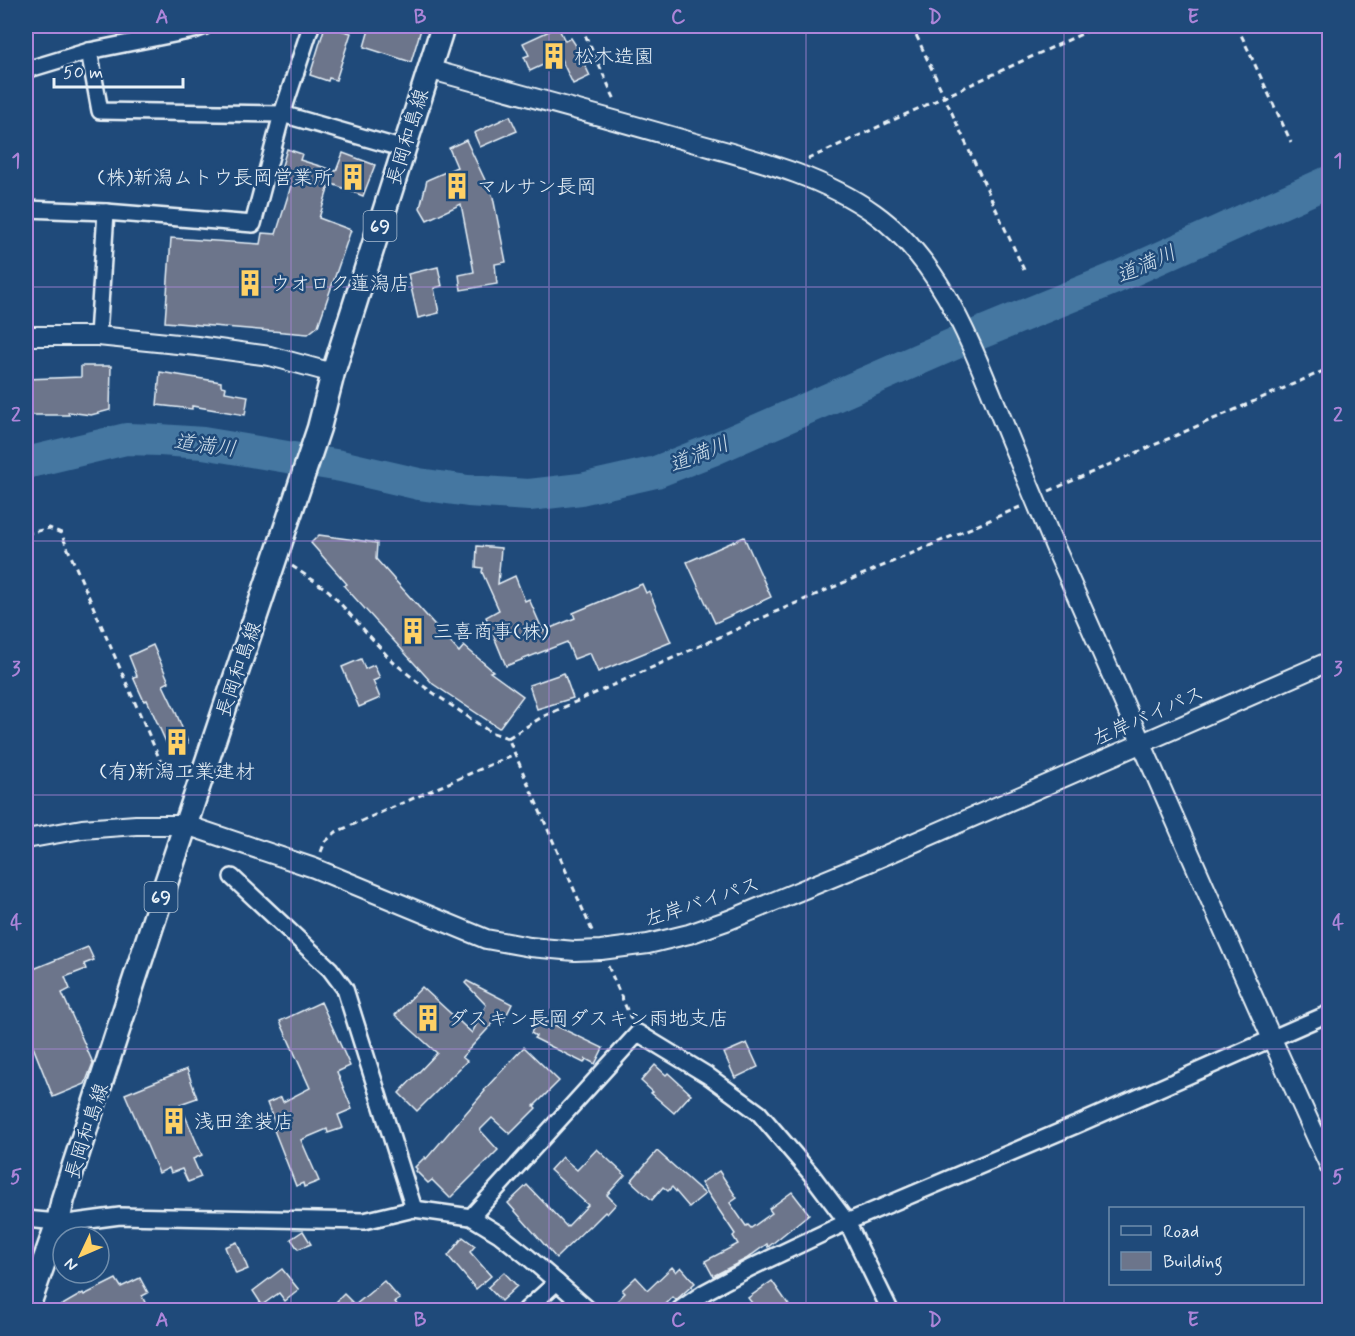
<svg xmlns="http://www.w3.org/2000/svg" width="1355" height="1336" viewBox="0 0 1355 1336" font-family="Mynerve,'Klee One',sans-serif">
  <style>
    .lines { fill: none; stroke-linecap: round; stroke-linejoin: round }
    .river { stroke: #4477a1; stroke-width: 32 }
    .building { fill: #6c758b; stroke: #e8f1f8; stroke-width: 1.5 }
    .minor-casing { stroke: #e8f1f8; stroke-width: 20 }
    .tertiary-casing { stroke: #e8f1f8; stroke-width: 22 }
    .primary-casing { stroke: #e8f1f8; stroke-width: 27 }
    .path { stroke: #e8f1f8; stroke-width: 3; stroke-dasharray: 6 4.5; stroke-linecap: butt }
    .minor { stroke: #1f4a7a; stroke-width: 15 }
    .tertiary { stroke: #1f4a7a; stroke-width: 18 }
    .primary { stroke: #1f4a7a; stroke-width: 22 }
    .grid { fill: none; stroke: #ac85d9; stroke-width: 1.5; stroke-opacity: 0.55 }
    .labels { text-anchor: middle; stroke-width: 5; stroke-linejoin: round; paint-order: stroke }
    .shield { fill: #1f4a7a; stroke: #acbfd2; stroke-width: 1.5 }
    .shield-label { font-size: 18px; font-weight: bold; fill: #e8f1f8 }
    .poi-label { font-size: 20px; fill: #e8f1f8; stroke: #1f4a7a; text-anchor: start }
    .street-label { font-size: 20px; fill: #e8f1f8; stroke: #1f4a7a }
    .water-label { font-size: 21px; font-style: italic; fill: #cfdfeb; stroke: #1f4a7a }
    .neatline { fill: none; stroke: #ac85d9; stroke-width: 2 }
    .grid-label { font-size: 20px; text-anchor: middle; font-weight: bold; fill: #ac85d9 }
  </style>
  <rect width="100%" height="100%" fill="#1f4a7a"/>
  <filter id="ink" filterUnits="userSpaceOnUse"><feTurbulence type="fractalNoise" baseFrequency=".0167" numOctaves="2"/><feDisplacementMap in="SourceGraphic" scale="12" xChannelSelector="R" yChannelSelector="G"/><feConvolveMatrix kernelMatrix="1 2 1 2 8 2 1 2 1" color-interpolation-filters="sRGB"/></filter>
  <g filter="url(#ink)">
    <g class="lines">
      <path class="river" d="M 26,463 L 126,439 L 160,440 L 203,443 L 341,466 L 419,484 L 468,491 L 529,495 L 581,489 L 656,472 L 712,450 L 956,343 L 1113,279 L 1330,181"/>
    </g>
    <g class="building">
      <path d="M 325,26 L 351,33 L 336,80 L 329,78 L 328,81 L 310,75 Z"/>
      <path d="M 370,26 L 422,26 L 411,62 L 364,47 Z"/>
      <path d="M 558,27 L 565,41 L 571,38 L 575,44 L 590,76 L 573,84 L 560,57 L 530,71 L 525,59 L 524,57 L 529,55 L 523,43 Z"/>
      <path d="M 510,116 L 517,131 L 480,147 L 474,133 Z"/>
      <path d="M 466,140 L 493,197 L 506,262 L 495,264 L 497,284 L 461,290 L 459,275 L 474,272 L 461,204 L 427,220 L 420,208 L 427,180 L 457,167 L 449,148 Z"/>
      <path d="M 287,149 L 302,154 L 300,160 L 336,171 L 343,153 L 375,165 L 363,196 L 330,183 L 319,218 L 351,230 L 318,326 L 308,334 L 165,322 L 171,238 L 260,244 L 262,233 L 276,234 L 291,186 L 277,182 Z"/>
      <path d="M 438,267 L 442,286 L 434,288 L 439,313 L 418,318 L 408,274 Z"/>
      <path d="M 81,366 L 111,366 L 110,410 L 91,415 L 68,412 L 69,415 L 26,415 L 26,379 L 81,377 Z"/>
      <path d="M 160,372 L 221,382 L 221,386 L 226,387 L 225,392 L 248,396 L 245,415 L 192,406 L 192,409 L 157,405 Z"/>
      <path d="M 319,535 L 377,543 L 376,559 L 459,652 L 464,646 L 493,671 L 490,672 L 523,696 L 499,728 L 433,684 L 344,586 L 347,584 L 311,543 Z"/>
      <path d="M 744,537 L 771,597 L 715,623 L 687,562 Z"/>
      <path d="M 477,546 L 501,548 L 498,584 L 515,576 L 525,601 L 529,599 L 543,631 L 575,618 L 573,613 L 642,584 L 646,593 L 649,591 L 671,642 L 598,672 L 590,653 L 574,659 L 567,642 L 506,666 L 486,617 L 499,610 L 482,572 L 483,568 L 476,567 Z"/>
      <path d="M 153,645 L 169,682 L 163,685 L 175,710 L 188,743 L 170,751 L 147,700 L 144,701 L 133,677 L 137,676 L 129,656 Z"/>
      <path d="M 361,659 L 365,669 L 374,665 L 380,678 L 373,681 L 380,698 L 359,707 L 342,667 Z"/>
      <path d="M 564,673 L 573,698 L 537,709 L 529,685 Z"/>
      <path d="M 88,947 L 94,960 L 84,964 L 86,969 L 65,977 L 70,989 L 62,993 L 93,1063 L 85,1084 L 53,1097 L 26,1029 L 26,972 Z"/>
      <path d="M 467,981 L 512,1004 L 503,1022 L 493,1017 L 496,1020 L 462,1057 L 467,1061 L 417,1111 L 399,1093 L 437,1053 L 395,1015 L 422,987 L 472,1033 L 486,1005 L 465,983 Z"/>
      <path d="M 321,1002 L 350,1066 L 337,1072 L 352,1109 L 338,1115 L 343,1128 L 328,1133 L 327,1129 L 301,1140 L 319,1181 L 304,1187 L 303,1183 L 296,1186 L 274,1130 L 277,1129 L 267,1103 L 281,1097 L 283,1102 L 310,1088 L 280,1021 Z"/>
      <path d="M 538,1019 L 544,1024 L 546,1021 L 603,1048 L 595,1064 L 586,1059 L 584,1063 L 534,1038 L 536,1036 L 531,1033 Z"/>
      <path d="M 747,1043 L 758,1067 L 735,1078 L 724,1053 Z"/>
      <path d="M 524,1047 L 559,1081 L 534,1106 L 536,1108 L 510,1134 L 492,1118 L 480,1130 L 498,1150 L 450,1198 L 432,1180 L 428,1183 L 416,1171 L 417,1169 L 415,1167 L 425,1157 L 426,1159 L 485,1091 L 484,1090 Z"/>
      <path d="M 655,1065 L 666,1075 L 668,1073 L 691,1094 L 674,1113 L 651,1093 L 653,1092 L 641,1081 Z"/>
      <path d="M 187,1069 L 197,1098 L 180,1104 L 202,1155 L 193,1159 L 201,1177 L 188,1182 L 182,1169 L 171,1173 L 169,1168 L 159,1173 L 125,1094 Z"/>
      <path d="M 597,1149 L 625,1175 L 607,1195 L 616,1204 L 607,1214 L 605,1212 L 590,1227 L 589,1226 L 556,1258 L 508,1203 L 527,1185 L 567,1227 L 588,1205 L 550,1170 L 562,1157 L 577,1170 Z"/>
      <path d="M 657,1151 L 705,1194 L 689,1207 L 672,1187 L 668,1191 L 663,1187 L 652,1200 L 631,1181 Z"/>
      <path d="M 719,1171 L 737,1198 L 730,1203 L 746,1226 L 748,1225 L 751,1228 L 772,1213 L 769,1209 L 792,1192 L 809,1214 L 768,1247 L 767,1244 L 746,1259 L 713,1276 L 705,1261 L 738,1244 L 733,1236 L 735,1234 L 701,1183 Z"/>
      <path d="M 303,1231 L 311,1244 L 298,1249 L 291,1239 Z"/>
      <path d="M 463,1237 L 475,1246 L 470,1252 L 491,1276 L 476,1289 L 448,1256 Z"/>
      <path d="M 237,1242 L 248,1269 L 236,1274 L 225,1247 Z"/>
      <path d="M 672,1267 L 676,1272 L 681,1267 L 695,1283 L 676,1300 L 673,1297 L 659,1311 L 607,1311 L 625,1293 L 622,1290 L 636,1277 L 648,1290 Z"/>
      <path d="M 282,1269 L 299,1290 L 285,1301 L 279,1293 L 262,1305 L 253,1291 Z"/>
      <path d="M 504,1272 L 517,1286 L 501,1301 L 488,1287 Z"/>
      <path d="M 140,1278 L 148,1293 L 142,1296 L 149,1311 L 52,1311 L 83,1293 L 84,1295 L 116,1279 L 121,1287 Z"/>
      <path d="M 384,1281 L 400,1299 L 395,1302 L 402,1311 L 327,1311 L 344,1294 L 355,1305 Z"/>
      <path d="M 772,1281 L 793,1311 L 758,1311 L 748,1298 Z"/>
    </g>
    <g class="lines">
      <defs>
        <g id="minor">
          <path d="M 89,51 L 100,111 L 282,114 L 404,149"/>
          <path d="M 26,70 L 89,51 L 194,30 L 205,26"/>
          <path d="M 26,209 L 106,212 L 253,224 L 282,114 L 311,26"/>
          <path d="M 98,336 L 106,212"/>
          <path d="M 232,877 L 330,969 L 345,989 L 414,1209"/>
          <path d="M 471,1217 L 638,1033 L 707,1075 L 759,1113 L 811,1174 L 847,1222 L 890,1310"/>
          <path d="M 26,1219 L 67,1223 L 120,1216 L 364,1221 L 414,1209 L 471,1217 L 499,1234 L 528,1257 L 589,1310"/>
          <path d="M 526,1310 L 557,1282"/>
          <path d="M 679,1310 L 705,1292 L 750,1268 L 847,1222 L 1076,1125 L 1330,1013"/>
        </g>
        <g id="tertiary">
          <path d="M 428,69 C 515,93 602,116 688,141 C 752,159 819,174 874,213 C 940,260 969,339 999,412 C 1017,457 1036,502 1055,547 C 1147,753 1235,961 1330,1167"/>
          <path d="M 26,336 L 98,336 L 197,346 L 270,356 L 333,373"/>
          <path d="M 26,839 L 82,829 L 136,825 L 186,825 L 314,868 L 486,939 L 530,947 L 575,951 L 601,950 L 648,944 L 689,934 L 729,920 L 865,864 L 1330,661"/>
        </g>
        <path id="primary" d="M 27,1310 L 58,1222 L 63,1199 L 163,892 L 319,428 L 333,373 L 443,26"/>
      </defs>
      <use href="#minor" class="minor-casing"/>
      <use href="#tertiary" class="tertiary-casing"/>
      <use href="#primary" class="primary-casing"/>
      <g class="path">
        <path d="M 581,26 L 616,102"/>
        <path d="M 912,26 L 1024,270"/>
        <path d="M 1237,26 L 1291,142"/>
        <path d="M 808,159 L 1099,26"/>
        <path d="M 1049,491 L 1330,368"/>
        <path d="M 26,534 L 49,528 L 61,533 L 167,776"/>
        <path d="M 292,566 L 329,591 L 392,661 L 419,683 L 490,732 L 508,738 L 593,933"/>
        <path d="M 508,738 L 542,717 L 773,613 L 1020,507"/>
        <path d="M 321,852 L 325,842 L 336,832 L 515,754"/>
        <path d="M 608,966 L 632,1021"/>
      </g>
      <use href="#minor" class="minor"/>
      <use href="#tertiary" class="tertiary"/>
      <use href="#primary" class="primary"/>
    </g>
  </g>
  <path class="grid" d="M 291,26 L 291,1310M 549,26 L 549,1310M 806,26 L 806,1310M 1064,26 L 1064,1310M 26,287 L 1330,287M 26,541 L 1330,541M 26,795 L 1330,795M 26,1049 L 1330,1049"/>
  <defs>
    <symbol id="building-bare" viewBox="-9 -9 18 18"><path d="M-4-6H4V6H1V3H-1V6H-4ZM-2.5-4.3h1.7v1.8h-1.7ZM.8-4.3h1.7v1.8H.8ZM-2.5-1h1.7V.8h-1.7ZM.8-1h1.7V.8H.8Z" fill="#ffd166" stroke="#1f4a7a" stroke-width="2.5" paint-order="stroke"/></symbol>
  </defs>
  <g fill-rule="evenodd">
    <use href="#building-bare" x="535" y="37" width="38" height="38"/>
    <use href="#building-bare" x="334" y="158" width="38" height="38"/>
    <use href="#building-bare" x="438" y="167" width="38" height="38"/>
    <use href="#building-bare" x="231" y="264" width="38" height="38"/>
    <use href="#building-bare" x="394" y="612" width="38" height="38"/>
    <use href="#building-bare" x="158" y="723" width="38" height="38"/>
    <use href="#building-bare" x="409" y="999" width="38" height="38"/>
    <use href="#building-bare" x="155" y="1102" width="38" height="38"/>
  </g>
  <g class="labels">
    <g class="shield">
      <rect x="363.5" y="211" width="33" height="30" rx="4.5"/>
      <rect x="144.5" y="882" width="33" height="30" rx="4.5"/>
    </g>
    <g class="shield-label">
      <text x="380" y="232">69</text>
      <text x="161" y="903">69</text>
    </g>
    <g class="poi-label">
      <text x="574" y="63">松木造園</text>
      <text x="333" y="184" text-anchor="end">(株)新潟ムトウ長岡営業所</text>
      <text x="477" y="193">マルサン長岡</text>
      <text x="270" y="290">ウオロク蓮潟店</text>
      <text x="433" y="638">三喜商事(株)</text>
      <text x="177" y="778" text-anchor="middle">(有)新潟工業建材</text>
      <text x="448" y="1025">ダスキン長岡ダスキン雨地支店</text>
      <text x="194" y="1128">浅田塗装店</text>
    </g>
    <g class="street-label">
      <text transform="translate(407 137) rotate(-73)" y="7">長岡和島線</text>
      <text transform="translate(238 669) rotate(-71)" y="7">長岡和島線</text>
      <text transform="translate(1148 715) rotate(-24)" y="7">左岸バイパス</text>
      <text transform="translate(702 901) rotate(-18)" y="7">左岸バイパス</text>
      <text transform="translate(86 1131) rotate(-72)" y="7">長岡和島線</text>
    </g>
    <g class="water-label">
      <text transform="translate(1146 264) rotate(-24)" y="7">道満川</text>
      <text transform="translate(205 445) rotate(7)" y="7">道満川</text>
      <text transform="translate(699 454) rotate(-22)" y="7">道満川</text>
    </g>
  </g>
  <rect width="1355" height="1336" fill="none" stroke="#1f4a7a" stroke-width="66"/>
  <rect x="1109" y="1207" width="195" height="78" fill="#1f4a7a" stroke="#6f8dac" stroke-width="1.5"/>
  <rect x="1121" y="1226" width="30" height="9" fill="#1f4a7a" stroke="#6f8dac" stroke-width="1.5"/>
  <text x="1163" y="1237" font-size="18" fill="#e8f1f8">Road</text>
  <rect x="1121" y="1252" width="30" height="18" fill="#6c758b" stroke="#6f8dac" stroke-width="1.5"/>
  <text x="1163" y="1267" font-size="18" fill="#e8f1f8">Building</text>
  <g transform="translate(81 1255) rotate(226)"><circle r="28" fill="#1f4a7a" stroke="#6f8dac" stroke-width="1.5"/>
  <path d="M0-4.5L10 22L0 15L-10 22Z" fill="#ffd166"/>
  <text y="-9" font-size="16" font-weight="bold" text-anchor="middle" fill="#e8f1f8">N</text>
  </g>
  <path d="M54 78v9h129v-9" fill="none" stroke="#e8f1f8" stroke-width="3"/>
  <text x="63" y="78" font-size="18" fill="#e8f1f8" stroke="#1f4a7a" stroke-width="4.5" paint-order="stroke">50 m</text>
  <rect x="33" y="33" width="1289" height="1270" class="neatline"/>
  <g class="grid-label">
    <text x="162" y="23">A</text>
    <text x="420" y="23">B</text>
    <text x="678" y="23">C</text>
    <text x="935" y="23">D</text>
    <text x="1193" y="23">E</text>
    <text x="16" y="167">1</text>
    <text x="1338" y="167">1</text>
    <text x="16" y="421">2</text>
    <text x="1338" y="421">2</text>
    <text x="16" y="675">3</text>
    <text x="1338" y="675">3</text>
    <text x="16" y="929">4</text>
    <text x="1338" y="929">4</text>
    <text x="16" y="1183">5</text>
    <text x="1338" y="1183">5</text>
    <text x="162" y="1326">A</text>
    <text x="420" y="1326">B</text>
    <text x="678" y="1326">C</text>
    <text x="935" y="1326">D</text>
    <text x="1193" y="1326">E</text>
  </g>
</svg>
